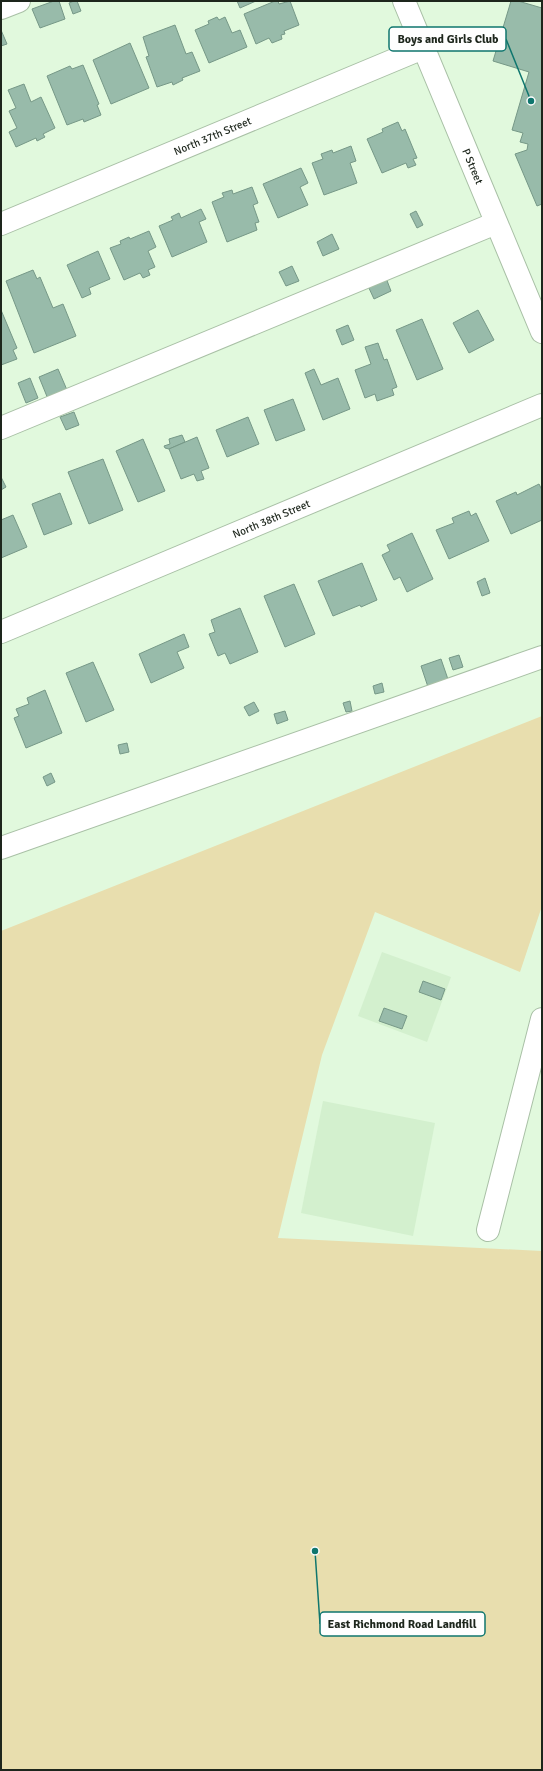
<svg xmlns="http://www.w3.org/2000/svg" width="543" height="1771" viewBox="0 0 543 1771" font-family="Signika,sans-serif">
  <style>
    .built { fill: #d3f0ce }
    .green { fill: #e8deae }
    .building { fill: #98bbaa; stroke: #769887 }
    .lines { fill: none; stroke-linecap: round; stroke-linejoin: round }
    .minor-casing { stroke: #a9c0a6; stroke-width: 24 }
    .minor { stroke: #fff; stroke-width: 22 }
    .labels { text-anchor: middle; stroke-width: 3.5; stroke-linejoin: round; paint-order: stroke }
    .street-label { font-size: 11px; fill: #1d261c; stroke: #fefefe }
    .leader { fill: none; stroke: #0f766e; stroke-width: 1.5 }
    .callout-dot { fill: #0f766e; stroke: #fefefe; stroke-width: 1.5 }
    .callout { fill: #fefefe; stroke: #0f766e; stroke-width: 1.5 }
    .callout-label { font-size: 12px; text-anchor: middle; font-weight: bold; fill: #1d261c }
  </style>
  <rect width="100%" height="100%" fill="#e1f9dd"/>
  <g class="built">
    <path d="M 382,952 L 451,977 L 427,1042 L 358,1016 Z"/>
    <path d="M 323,1101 L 435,1123 L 413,1236 L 301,1213 Z"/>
  </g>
  <path class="green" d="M 542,716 L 542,906 L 520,972 L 375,912 L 322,1055 L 278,1238 L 542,1251 L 542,1770 L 1,1770 L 1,931 Z"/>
  <g class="building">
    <path d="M 54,1 L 59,1 L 65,19 L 40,28 L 32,9 Z"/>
    <path d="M 74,1 L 77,1 L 81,11 L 73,14 L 69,3 Z"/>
    <path d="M 237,1 L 256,1 L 240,8 Z"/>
    <path d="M 275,1 L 278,1 L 279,4 L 290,1 L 299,25 L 284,31 L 285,34 L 281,35 L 282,39 L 272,43 L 269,38 L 256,44 L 244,14 Z"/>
    <path d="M 511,1 L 518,1 L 542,8 L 542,204 L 537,206 L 515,154 L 527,150 L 528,144 L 520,142 L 523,133 L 512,130 L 529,72 L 493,61 Z"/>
    <path d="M 217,17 L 219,20 L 225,17 L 232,33 L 240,30 L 247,47 L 209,63 L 195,30 L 209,24 L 208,21 Z"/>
    <path d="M 175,25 L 186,54 L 192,52 L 200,71 L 182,78 L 183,80 L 173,85 L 172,82 L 157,87 L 146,57 L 149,56 L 143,37 Z"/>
    <path d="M 1,30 L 7,44 L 1,46 Z"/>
    <path d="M 130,43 L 149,88 L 111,104 L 93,60 Z"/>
    <path d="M 83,65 L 99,104 L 97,105 L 101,115 L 84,122 L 83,119 L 67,125 L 47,76 L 70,66 L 72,69 Z"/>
    <path d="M 24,84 L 31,102 L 41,97 L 55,128 L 43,134 L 45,137 L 37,141 L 36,138 L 16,147 L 9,132 L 17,128 L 9,111 L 16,108 L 8,90 Z"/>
    <path d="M 398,122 L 402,131 L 405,129 L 417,158 L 413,159 L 416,165 L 408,168 L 406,163 L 382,173 L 367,139 L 383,132 L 382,129 Z"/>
    <path d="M 351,146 L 356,161 L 350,163 L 357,183 L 324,195 L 312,163 L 323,159 L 321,154 L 332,150 L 333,153 Z"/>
    <path d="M 301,168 L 308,183 L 300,187 L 308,205 L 278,218 L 263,184 Z"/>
    <path d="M 252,187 L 258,203 L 253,205 L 259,222 L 255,223 L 257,230 L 227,242 L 212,202 L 224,197 L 222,193 L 232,190 L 233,194 Z"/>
    <path d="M 201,209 L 206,219 L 199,222 L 207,242 L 172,257 L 159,226 L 173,220 L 171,217 L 179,213 L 181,218 Z"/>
    <path d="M 416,211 L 423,225 L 417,228 L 410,214 Z"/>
    <path d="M 149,231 L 156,247 L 148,251 L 155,267 L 148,270 L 150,275 L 143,278 L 140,273 L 124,280 L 110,248 L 121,244 L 120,241 L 129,237 L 130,239 Z"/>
    <path d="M 332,234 L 339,249 L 323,256 L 317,242 Z"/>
    <path d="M 98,251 L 110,279 L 89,288 L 91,294 L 82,298 L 67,265 Z"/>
    <path d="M 292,266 L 299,281 L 286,286 L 279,272 Z"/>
    <path d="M 33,270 L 37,279 L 40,277 L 53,308 L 63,304 L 76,336 L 34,353 L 6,281 Z"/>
    <path d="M 386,278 L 391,291 L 374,299 L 368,286 Z"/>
    <path d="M 1,310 L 17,348 L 13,350 L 17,359 L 1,365 Z"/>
    <path d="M 478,310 L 494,340 L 469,353 L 453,323 Z"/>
    <path d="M 422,319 L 443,369 L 417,380 L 396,330 Z"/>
    <path d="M 348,325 L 354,340 L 342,345 L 336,330 Z"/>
    <path d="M 378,343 L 384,360 L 387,359 L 397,387 L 392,389 L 394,395 L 377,401 L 375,394 L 365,398 L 355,370 L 371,364 L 365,347 Z"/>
    <path d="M 58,369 L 67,390 L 48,399 L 39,377 Z"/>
    <path d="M 314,369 L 321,385 L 338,378 L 350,409 L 323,420 L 305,373 Z"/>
    <path d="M 30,378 L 38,398 L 26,403 L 18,383 Z"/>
    <path d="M 293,399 L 305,430 L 276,441 L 264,410 Z"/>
    <path d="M 74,412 L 79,425 L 66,430 L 60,417 Z"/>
    <path d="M 248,417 L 259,444 L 227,457 L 216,430 Z"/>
    <path d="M 182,435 L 185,442 L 169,449 L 165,448 L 164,446 L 170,444 L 169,439 Z"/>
    <path d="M 197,437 L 209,468 L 201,471 L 204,479 L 197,481 L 194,474 L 181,479 L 169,449 Z"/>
    <path d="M 143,439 L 165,491 L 138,502 L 116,451 Z"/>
    <path d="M 103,459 L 123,510 L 89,524 L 68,472 Z"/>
    <path d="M 1,477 L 6,487 L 1,490 Z"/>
    <path d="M 539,484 L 542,490 L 542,520 L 511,534 L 496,501 L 516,492 L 517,495 Z"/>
    <path d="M 60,493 L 72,524 L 44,535 L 32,504 Z"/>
    <path d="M 469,511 L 471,516 L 476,513 L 489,541 L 449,559 L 436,530 L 454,523 L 452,518 Z"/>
    <path d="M 13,515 L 27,547 L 1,558 L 1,520 Z"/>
    <path d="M 412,533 L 433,579 L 407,592 L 400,577 L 394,580 L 382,555 L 390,551 L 387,545 Z"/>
    <path d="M 362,563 L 377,600 L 361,607 L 360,605 L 333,616 L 318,581 Z"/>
    <path d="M 485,578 L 490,593 L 482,596 L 477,582 Z"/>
    <path d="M 294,584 L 315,634 L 285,647 L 264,596 Z"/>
    <path d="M 240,608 L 258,652 L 230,664 L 225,653 L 218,656 L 209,634 L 215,632 L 211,620 Z"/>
    <path d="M 184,634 L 189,647 L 177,652 L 184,668 L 151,683 L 139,654 Z"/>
    <path d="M 459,655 L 463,667 L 453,670 L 449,658 Z"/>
    <path d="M 441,659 L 451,688 L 430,693 L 421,666 Z"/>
    <path d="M 93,662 L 114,710 L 86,722 L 66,673 Z"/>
    <path d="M 382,683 L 384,692 L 375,694 L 373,686 Z"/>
    <path d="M 45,690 L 62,733 L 26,748 L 14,718 L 19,716 L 16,709 L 29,704 L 27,698 Z"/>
    <path d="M 350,701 L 352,711 L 346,712 L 343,703 Z"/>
    <path d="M 254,702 L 259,711 L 249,716 L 244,707 Z"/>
    <path d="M 285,711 L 288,720 L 277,724 L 274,714 Z"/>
    <path d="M 127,743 L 129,752 L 120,754 L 118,745 Z"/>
    <path d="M 51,773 L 55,782 L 47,786 L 43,777 Z"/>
    <path d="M 423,981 L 445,989 L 441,1000 L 419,992 Z"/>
    <path d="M 384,1008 L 407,1016 L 402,1029 L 379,1021 Z"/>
  </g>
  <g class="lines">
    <defs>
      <g id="minor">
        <path id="s1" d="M 404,1 L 542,332"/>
        <path d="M 1,8 L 19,1"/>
        <path id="s2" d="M 1,224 L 423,48"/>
        <path d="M 1,428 L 496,223"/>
        <path id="s3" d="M 1,632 L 542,405"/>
        <path d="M 1,848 L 542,657"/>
        <path d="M 488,1230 L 542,1019"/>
      </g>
    </defs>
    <use href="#minor" class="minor-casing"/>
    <use href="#minor" class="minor"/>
  </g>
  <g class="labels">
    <g class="street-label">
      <text dy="4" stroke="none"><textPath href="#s2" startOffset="229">North 37th Street</textPath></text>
      <text dy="4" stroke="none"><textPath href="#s1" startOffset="179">P Street</textPath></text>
      <text dy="4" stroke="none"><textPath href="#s3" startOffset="293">North 38th Street</textPath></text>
    </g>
  </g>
  <path class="leader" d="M531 101L506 39M315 1551L320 1624"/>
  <g class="callout-dot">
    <circle cx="531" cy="101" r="4"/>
    <circle cx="315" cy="1551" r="4"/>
  </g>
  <g class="callout">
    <rect x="389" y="27" width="117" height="24" rx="4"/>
    <rect x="320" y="1612" width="165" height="24" rx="4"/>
  </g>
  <g class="callout-label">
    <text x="448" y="43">Boys and Girls Club</text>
    <text x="402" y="1628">East Richmond Road Landfill</text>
  </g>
  <rect width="543" height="1771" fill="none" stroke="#1d261c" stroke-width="4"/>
</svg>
